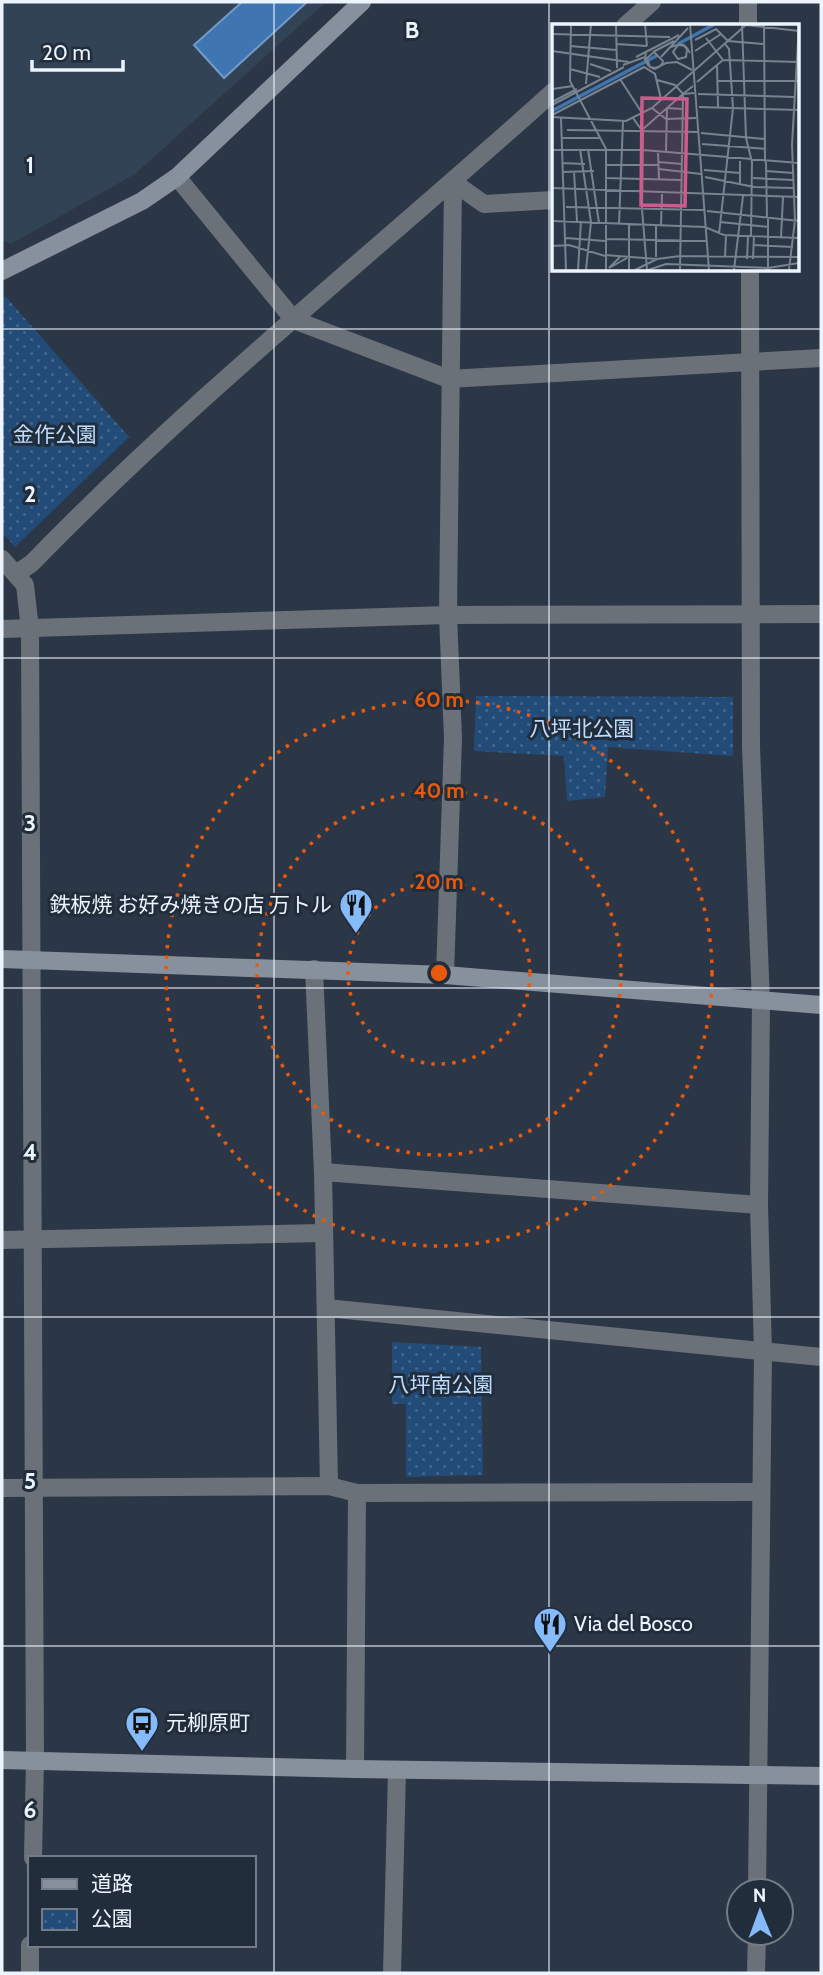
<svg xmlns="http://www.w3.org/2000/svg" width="823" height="1975" viewBox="0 0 823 1975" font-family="Cabin,'Noto Sans JP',sans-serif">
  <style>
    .built { fill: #324355 }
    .park { fill: url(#park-dots) }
    .water { fill: #3f75b1; stroke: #739bc8; stroke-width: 2 }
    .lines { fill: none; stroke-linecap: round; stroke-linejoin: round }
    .street { stroke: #6b7178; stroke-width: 18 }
    .secondary { stroke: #87919d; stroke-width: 18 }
    .grid { fill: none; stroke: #ecf4fe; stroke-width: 2; stroke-opacity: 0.55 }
    .ring { fill: none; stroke: #e8590c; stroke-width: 3.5; stroke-dasharray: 3.5 7 }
    .labels { text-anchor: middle; stroke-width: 6; stroke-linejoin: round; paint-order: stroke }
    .park-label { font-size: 21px; fill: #bfdcfe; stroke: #212d3b }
    .poi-label { font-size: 21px; fill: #ecf4fe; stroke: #212d3b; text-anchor: start }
    .inset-river { fill: none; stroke: #3f75b1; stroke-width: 3.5 }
    .inset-road { fill: none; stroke: #788390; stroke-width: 2 }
    .view { fill: #cf5a8c; fill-opacity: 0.15; stroke: #cf5a8c; stroke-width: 3.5 }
    .inset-edge { fill: none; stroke: #ecf4fe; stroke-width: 3.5 }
    .grid-label { font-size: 23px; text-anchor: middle; font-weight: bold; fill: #ecf4fe; stroke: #212d3b; stroke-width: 6; stroke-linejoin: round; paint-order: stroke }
    .centre { fill: #e8590c; stroke: #212d3b; stroke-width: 3.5 }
    .ring-label { font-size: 21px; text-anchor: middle; font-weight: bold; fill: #e8590c; stroke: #212d3b; stroke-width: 6; stroke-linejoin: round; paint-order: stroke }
  </style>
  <defs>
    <pattern id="park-dots" width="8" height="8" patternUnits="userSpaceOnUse" patternTransform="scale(1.75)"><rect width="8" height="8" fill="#224b78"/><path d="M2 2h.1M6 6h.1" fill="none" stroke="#42668c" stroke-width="1.8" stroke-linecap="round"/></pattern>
  </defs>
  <rect width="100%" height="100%" fill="#2b3746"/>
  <path class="built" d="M 2,2 L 326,2 L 135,174 L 11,244 L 2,240 Z"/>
  <g class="park">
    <path d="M 6,297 L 129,437 L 15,547 L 2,532 L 2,300 Z"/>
    <path d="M 476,696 L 733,697 L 733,756 L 608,747 L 605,797 L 567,801 L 564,756 L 474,751 Z"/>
    <path d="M 392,1342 L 481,1347 L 483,1475 L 406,1477 L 406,1404 L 392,1404 Z"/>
  </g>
  <path class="water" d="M 242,2 L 307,2 L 224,78 L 194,45 Z"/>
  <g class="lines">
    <g class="street">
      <path d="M 748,2 L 748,26"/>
      <path d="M 625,26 L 652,2"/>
      <path d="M 177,177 L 294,320 L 449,379 L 821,358"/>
      <path d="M 453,182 L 484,204 L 554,200"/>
      <path d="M 750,270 L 751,747 L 761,1003 L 759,1205 L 763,1352 L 757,1891"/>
      <path d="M 2,559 L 25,585 L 30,629 L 35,1760 L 33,1858"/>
      <path d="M 16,574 L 32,563 C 195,395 380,248 554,91"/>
      <path d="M 2,629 L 448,615 L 821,614"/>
      <path d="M 314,969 L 323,1172 L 329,1486"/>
      <path d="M 445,975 L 453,738 L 448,615 L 453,182"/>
      <path d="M 323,1172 L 759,1205"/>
      <path d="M 2,1240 L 322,1233"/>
      <path d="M 326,1308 L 821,1357"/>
      <path d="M 2,1488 L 329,1486 L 357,1493 L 759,1492"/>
      <path d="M 355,1769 L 357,1493"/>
      <path d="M 30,1973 L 30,1945"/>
      <path d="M 392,1973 L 397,1770"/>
      <path d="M 756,1973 L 757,1933"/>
    </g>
    <g class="secondary">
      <path d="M 2,271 L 142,201 L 177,177 L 362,2"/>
      <path d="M 2,959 L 445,975 L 821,1005"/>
      <path d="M 2,1760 L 355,1769 L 821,1776"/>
    </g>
  </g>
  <path class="grid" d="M 274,2 L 274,1973M 549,2 L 549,1973M 2,329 L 821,329M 2,658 L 821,658M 2,988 L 821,988M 2,1317 L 821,1317M 2,1646 L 821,1646"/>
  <g class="ring">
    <circle cx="439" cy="973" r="91"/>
    <circle cx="439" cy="973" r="182"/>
    <circle cx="439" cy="973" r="273"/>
  </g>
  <defs>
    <symbol id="restaurant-pin" viewBox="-11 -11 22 30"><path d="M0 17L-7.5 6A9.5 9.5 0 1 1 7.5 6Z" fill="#85bbfb" stroke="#212d3b"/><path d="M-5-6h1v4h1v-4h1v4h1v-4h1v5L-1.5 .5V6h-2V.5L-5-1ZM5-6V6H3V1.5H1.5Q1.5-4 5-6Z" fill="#111"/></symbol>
    <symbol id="bus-pin" viewBox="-11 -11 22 30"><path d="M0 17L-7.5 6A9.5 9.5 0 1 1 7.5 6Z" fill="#85bbfb" stroke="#212d3b"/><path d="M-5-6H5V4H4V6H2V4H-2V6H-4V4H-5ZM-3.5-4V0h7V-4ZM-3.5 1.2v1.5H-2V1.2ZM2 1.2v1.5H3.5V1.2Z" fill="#111"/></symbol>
  </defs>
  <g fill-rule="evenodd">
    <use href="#restaurant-pin" x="337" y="886" width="38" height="52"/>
    <use href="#restaurant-pin" x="531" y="1605" width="38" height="52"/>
    <use href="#bus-pin" x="123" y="1704" width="38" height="52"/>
  </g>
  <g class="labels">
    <g class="park-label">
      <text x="55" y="442">金作公園</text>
      <text x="582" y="736">八坪北公園</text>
      <text x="441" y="1392">八坪南公園</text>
    </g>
    <g class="poi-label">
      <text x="332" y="912" text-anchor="end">鉄板焼 お好み焼きの店 万トル</text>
      <text x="574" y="1631">Via del Bosco</text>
      <text x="166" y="1730">元柳原町</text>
    </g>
  </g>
  <g transform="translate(552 24)">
    <rect width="247" height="247" fill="#2b3746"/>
    <path class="inset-river" d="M 126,20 L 163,0M 0,87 L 106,31"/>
    <path class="inset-road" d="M 19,0 L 18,57 L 54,125 L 54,246M 64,0 L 65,44M 93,0 L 95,22M 138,0 L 157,246M 190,0 L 194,114 L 200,138 L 199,212M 212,0 L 213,138M 19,1 L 138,1M 194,1 L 247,7M 0,10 L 118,13M 154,14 L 171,36M 143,16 L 164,5 L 176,17 L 211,20M 65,20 L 95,22M 18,22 L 64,26M 119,23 L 128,20 L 132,21 L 133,23 L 135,25 L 134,33 L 126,35 L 121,28 L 126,21 L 133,22 L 133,23 L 134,23 L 135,24 L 138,29M 0,27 L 77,38M 143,27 L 169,10M 94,28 L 93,36 L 96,41 L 100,44 L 103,45 L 107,43 L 110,40 L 111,37 L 102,28 L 95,34 L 98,43 L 103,44 L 106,43 L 114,39 L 125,38 L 140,46M 101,28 L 122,17M 84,33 L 127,11M 109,33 L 136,4M 38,40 L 59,47M 71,41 L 93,33M 165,41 L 166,83M 18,45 L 48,53M 68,55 L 90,89M 105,56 L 123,61 L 131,70 L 141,62M 166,57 L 247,57M 145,58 L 171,36 L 247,38M 34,60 L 39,0M 0,65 L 21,62M 146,70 L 242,73M 0,78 L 25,65M 0,81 L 72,43M 147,83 L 247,86M 100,84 L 114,95 L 144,94M 0,91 L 92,43 L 103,50 L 109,75M 0,93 L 74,97 L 100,84 L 195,0M 9,94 L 14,246M 81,94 L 91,108 L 90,185 L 95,246M 91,105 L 131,70 L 142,69M 15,106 L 146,108M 149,109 L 213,115M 9,114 L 49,114M 150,120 L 214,125M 28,125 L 39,198 L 34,246M 36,125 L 47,199M 0,126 L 91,126 L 247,139M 106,127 L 107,155M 114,127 L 115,84 L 131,85M 188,137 L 188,159M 107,138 L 130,140M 214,138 L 215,194M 10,139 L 33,140M 54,141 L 107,141M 107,145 L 149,150M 152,146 L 188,149M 214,147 L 241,149M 11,148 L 42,147M 22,148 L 25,197M 153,153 L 202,163 L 241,164M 53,154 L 130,156M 201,154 L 241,156M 0,164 L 247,173M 14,183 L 152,186M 155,187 L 247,197M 0,197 L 153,203 L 172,211 L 247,214M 168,198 L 217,203M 67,200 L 71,97M 104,201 L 104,233M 109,201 L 110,170M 167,210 L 181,84 L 177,25 L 173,20M 229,213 L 231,173M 14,214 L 53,217M 53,215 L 154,217M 202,221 L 241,223M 0,222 L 17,221 L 53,232M 53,231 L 105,235M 68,233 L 57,244 L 75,234M 173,233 L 174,211M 195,235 L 196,212M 201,235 L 202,212M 26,246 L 29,197M 77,246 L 77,200M 83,246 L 105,235 L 128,232 L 247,233M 96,246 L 114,240 L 216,244 L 247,239M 128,246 L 131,71M 182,246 L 191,172M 216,246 L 216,195M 237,246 L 243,196 L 240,121 L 247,0"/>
    <path class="view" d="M 90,74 L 135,75 L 133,182 L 89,181 Z"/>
    <rect width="247" height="247" class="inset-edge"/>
  </g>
  <g class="grid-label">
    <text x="412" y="38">B</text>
    <text x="30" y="173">1</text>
    <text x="30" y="502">2</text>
    <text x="30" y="831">3</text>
    <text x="30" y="1160">4</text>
    <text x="30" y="1489">5</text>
    <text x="30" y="1818">6</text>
  </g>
  <circle cx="439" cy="973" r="10" class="centre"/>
  <g class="ring-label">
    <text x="439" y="707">60 m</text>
    <text x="439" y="798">40 m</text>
    <text x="439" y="889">20 m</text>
  </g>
  <rect width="823" height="1975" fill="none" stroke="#ecf4fe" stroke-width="7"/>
  <rect x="28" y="1856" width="228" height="91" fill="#212d3b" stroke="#727d89" stroke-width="2"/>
  <rect x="42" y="1879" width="35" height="10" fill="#87919d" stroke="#727d89" stroke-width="2"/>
  <text x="91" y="1891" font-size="21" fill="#ecf4fe">道路</text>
  <rect x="42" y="1909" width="35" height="21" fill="url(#park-dots)" stroke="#727d89" stroke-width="2"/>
  <text x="91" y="1926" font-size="21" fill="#ecf4fe">公園</text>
  <g transform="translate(760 1912) rotate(359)"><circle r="33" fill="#212d3b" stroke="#727d89" stroke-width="2"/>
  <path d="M0-5L12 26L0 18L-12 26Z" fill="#85bbfb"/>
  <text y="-10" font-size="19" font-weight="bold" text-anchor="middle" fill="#ecf4fe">N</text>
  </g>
  <path d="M32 60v10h91v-10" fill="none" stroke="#ecf4fe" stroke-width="3.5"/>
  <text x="42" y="60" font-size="21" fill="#ecf4fe" stroke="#212d3b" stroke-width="5" paint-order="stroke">20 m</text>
</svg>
